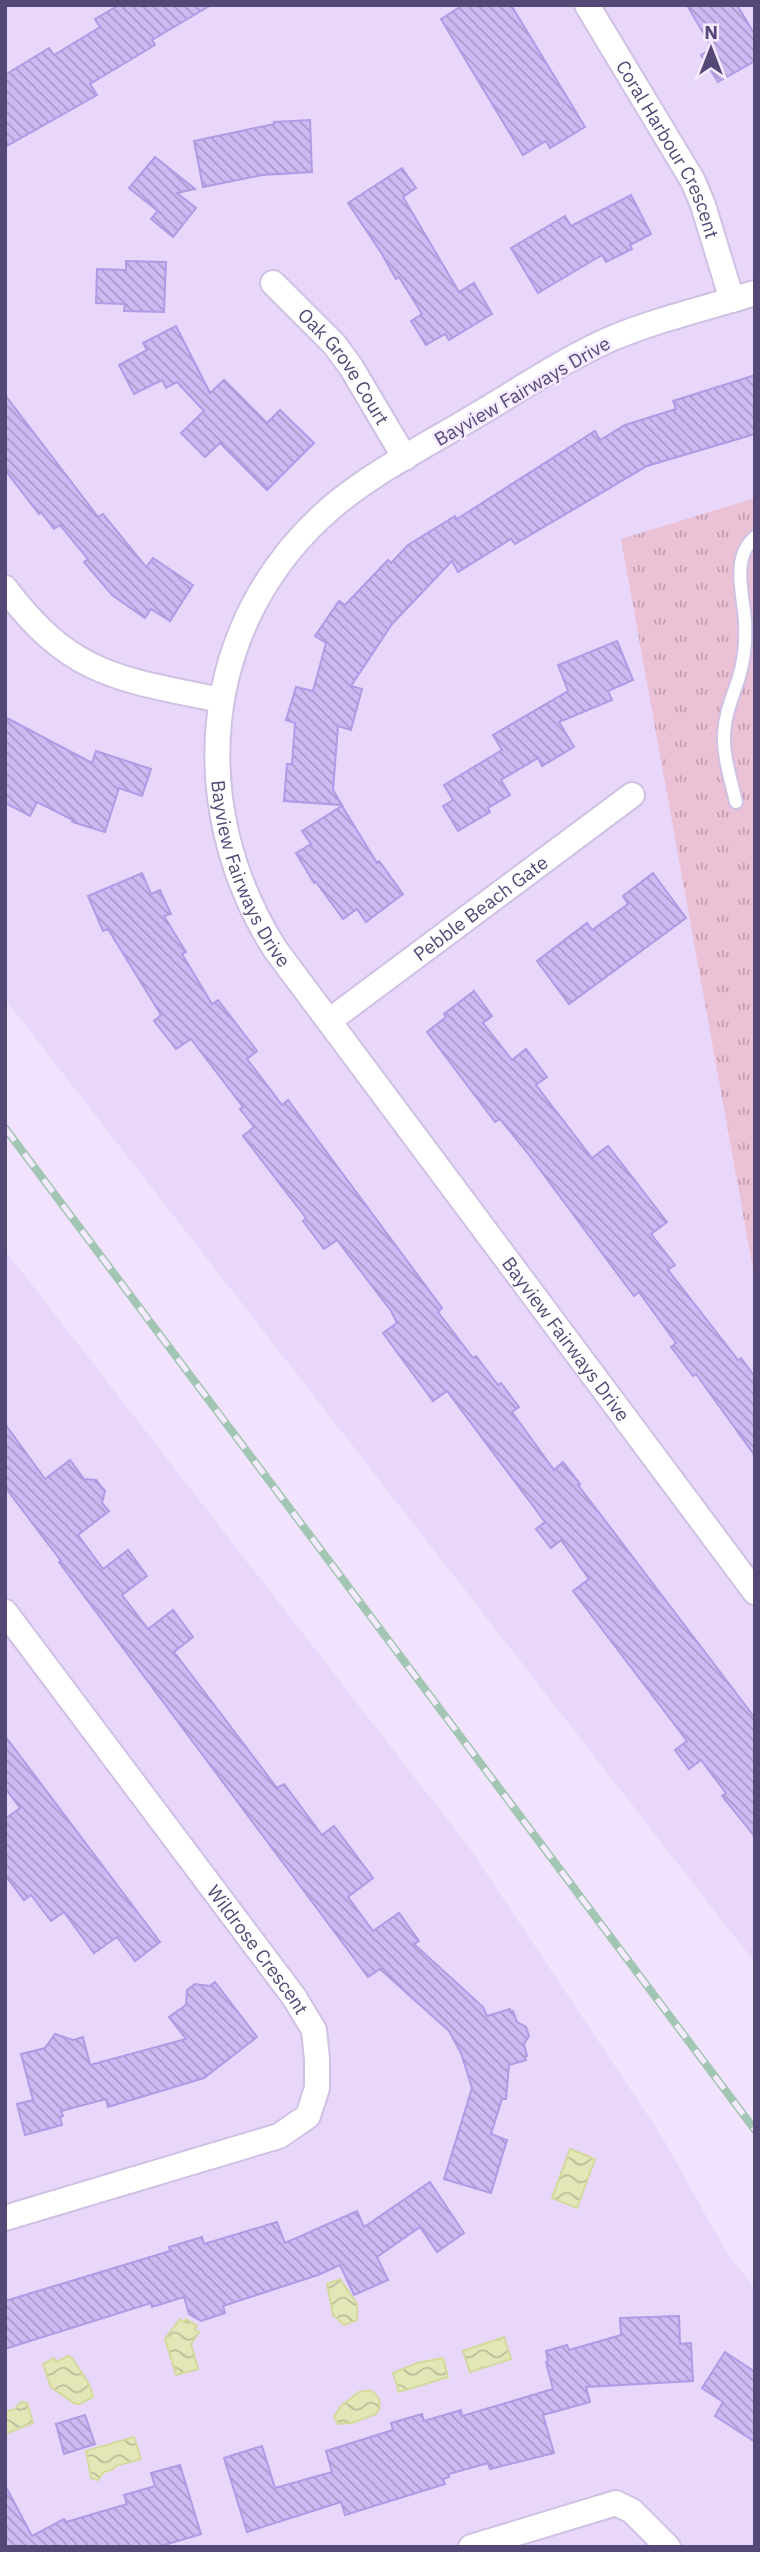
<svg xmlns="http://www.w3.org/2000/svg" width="760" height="2552" viewBox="0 0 760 2552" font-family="'IBM Plex Sans',sans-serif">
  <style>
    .residential { fill: #e8d7fa }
    .grass { fill: url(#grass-tufts) }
    .water { fill: url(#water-waves); stroke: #d4d99d; stroke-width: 2 }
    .building { fill: url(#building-back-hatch); stroke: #b19ae6; stroke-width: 2 }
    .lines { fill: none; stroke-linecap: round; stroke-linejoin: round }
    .service-casing { stroke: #cfc1e3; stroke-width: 16 }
    .minor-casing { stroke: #cfc1e3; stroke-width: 28 }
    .service { stroke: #fff; stroke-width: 12 }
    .minor { stroke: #fff; stroke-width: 24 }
    .rail-casing { stroke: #a2c6b3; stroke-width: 8 }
    .rail { stroke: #f5eaff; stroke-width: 5; stroke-dasharray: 16; stroke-linecap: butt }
    .labels { text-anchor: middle; stroke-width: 5; stroke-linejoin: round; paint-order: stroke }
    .street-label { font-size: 19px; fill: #554876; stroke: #f5eaff }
  </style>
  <defs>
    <pattern id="grass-tufts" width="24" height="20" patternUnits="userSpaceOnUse" patternTransform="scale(1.75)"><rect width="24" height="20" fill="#ebc1d5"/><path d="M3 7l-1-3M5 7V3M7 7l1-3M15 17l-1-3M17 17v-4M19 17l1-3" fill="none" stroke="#c19fb1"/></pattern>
    <pattern id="water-waves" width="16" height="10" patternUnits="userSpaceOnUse" patternTransform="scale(1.75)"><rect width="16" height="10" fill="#e3e7b7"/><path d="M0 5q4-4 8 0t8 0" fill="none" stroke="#bbbd99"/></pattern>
    <pattern id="building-back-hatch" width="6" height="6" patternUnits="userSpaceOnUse" patternTransform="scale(1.75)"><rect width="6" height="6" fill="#cdbaf3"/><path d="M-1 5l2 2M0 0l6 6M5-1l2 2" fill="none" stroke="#a999c9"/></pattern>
  </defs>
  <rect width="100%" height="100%" fill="#f1e3fd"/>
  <g class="residential">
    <path d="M 5,5 L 755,5 L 755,498 L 622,540 L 755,1280 L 755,1963 L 5,999 Z"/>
    <path d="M 5,1250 L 471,1850 L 661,2135 L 725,2250 L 755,2289 L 755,2547 L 5,2547 Z"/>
  </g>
  <path class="grass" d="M 755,498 L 755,1280 L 621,539 Z"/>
  <g class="water">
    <path d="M 570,2149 L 595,2159 L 577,2208 L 552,2198 Z"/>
    <path d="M 340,2279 L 357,2304 L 357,2320 L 344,2325 L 333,2315 L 327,2284 Z"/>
    <path d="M 180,2319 L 184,2322 L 186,2319 L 197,2326 L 194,2329 L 199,2332 L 191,2344 L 198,2369 L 176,2375 L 165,2339 Z"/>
    <path d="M 504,2337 L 511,2359 L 470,2372 L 463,2351 Z"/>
    <path d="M 69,2356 L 72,2358 C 79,2370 92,2385 93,2397 L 80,2404 L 75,2404 L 51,2387 L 43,2364 L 54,2358 L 56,2362 Z"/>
    <path d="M 443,2358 L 448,2377 L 399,2392 L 393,2373 L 417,2363 Z"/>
    <path d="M 370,2390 C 380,2396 383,2404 376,2414 L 352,2423 L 338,2424 L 334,2417 L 341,2406 L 359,2392 Z"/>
    <path d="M 21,2402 L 27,2403 L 33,2423 L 5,2434 L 5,2412 L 15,2409 Z"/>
    <path d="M 134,2437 L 141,2459 L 115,2466 L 114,2469 L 104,2472 L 98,2480 L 91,2478 L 86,2451 Z"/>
  </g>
  <g class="building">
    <path d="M 119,5 L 211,5 L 152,40 L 155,45 L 90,84 L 97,95 L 5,147 L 5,75 L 49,48 L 54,55 L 100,27 L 95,19 Z"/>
    <path d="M 463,5 L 511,5 L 585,127 L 550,148 L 546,141 L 523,155 L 441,19 Z"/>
    <path d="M 687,5 L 737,5 L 755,35 L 755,61 L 718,82 L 701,55 L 712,48 Z"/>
    <path d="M 310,120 L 312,172 L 262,175 L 203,187 L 194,141 L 274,124 L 274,122 Z"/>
    <path d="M 155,157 L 195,189 L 177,193 L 196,208 L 173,237 L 151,219 L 158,211 L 129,188 Z"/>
    <path d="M 402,168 L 416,188 L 403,197 L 459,292 L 474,283 L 492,314 L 449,340 L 445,334 L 426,345 L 411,321 L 422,314 L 399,277 L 396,279 L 382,254 L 348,203 Z"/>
    <path d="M 631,195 L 651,234 L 630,245 L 632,249 L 606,262 L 602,255 L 538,293 L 511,248 L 565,216 L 571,226 Z"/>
    <path d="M 126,261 L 166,262 L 164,312 L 124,311 L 125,304 L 96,303 L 97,269 L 126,270 Z"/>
    <path d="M 176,326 L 210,393 L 224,380 L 267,423 L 280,410 L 314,443 L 267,490 L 220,443 L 205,457 L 181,433 L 204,411 L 177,382 L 166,388 L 162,380 L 134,394 L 119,365 L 147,350 L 143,343 Z"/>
    <path d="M 755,375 L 755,434 L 647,466 L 515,544 L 511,539 L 458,572 L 452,561 L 392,624 L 351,686 L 362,689 L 351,730 L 338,726 L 333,790 L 342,805 L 284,801 L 287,764 L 292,764 L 295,723 L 286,720 L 296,687 L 313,691 L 326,643 L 315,636 L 339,601 L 345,605 L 388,560 L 391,563 L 408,545 L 455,516 L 457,519 L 595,431 L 600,440 L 625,425 L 676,409 L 673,401 Z"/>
    <path d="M 5,395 L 98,517 L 103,514 L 146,567 L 153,558 L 193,585 L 170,621 L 151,609 L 145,618 L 112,595 L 84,562 L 88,559 L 60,525 L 54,529 L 41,512 L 39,514 L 5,470 Z"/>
    <path d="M 617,641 L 633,680 L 608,691 L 612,700 L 559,722 L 574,747 L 542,766 L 538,758 L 501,780 L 510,795 L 488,808 L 490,812 L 458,831 L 443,806 L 453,800 L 444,785 L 502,750 L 493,735 L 568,691 L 558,665 Z"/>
    <path d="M 5,717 L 92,763 L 96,751 L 151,769 L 142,796 L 119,788 L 105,832 L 72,822 L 73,820 L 37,802 L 30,816 L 5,803 Z"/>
    <path d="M 342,806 L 377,863 L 379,861 L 403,894 L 366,922 L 357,909 L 343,919 L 316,882 L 314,883 L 296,853 L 311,844 L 302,831 Z"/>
    <path d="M 142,873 L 151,894 L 160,890 L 171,914 L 164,916 L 186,952 L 182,954 L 212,1004 L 218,1000 L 257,1051 L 247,1059 L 282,1105 L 288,1100 L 442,1308 L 438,1312 L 473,1358 L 476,1356 L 498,1385 L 501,1383 L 519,1407 L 512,1412 L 554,1470 L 563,1462 L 580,1484 L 578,1485 L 755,1718 L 755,1837 L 722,1796 L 726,1793 L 701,1760 L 689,1769 L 675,1750 L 687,1741 L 573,1591 L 589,1579 L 561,1540 L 551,1548 L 536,1529 L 545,1522 L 447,1391 L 433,1401 L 383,1333 L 397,1323 L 391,1311 L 337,1240 L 324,1249 L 303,1221 L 306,1218 L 243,1136 L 254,1127 L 240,1109 L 243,1107 L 191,1039 L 176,1049 L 154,1021 L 161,1015 L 108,929 L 103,931 L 88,896 Z"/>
    <path d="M 653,873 L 686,918 L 569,1004 L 537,961 L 587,923 L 592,930 L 628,904 L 623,896 Z"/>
    <path d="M 474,991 L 492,1016 L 483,1023 L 512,1060 L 526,1049 L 547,1077 L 536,1085 L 592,1158 L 608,1146 L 667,1222 L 651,1234 L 675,1265 L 668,1270 L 738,1360 L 741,1358 L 755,1377 L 755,1456 L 696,1374 L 693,1376 L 671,1347 L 676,1343 L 639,1292 L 634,1296 L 526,1151 L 500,1119 L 495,1122 L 427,1032 L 446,1017 L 444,1014 Z"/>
    <path d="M 5,1424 L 45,1479 L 70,1460 L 84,1479 L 96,1480 L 105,1491 L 102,1503 L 109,1511 L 78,1535 L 103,1569 L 128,1550 L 147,1576 L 122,1595 L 148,1629 L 173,1610 L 193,1637 L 174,1652 L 277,1788 L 284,1784 L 322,1835 L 334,1826 L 373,1878 L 348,1897 L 373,1931 L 399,1913 L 419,1941 L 414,1944 L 483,2007 L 487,2016 L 510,2009 L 511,2012 L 513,2011 L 517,2022 L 526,2027 L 529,2036 L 524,2044 L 527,2056 L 525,2057 L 526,2060 L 509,2065 L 506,2099 L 502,2099 L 491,2134 L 507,2140 L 491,2193 L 444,2179 L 472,2088 L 461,2053 L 449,2031 L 380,1969 L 368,1977 L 59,1562 L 61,1561 L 5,1487 Z"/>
    <path d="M 5,1736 L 160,1942 L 135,1961 L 117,1937 L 94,1953 L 64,1912 L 51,1921 L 31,1895 L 24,1900 L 5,1875 L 5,1819 L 20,1808 L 5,1788 Z"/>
    <path d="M 215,1982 L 257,2037 L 204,2078 L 108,2107 L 106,2099 L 61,2111 L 63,2116 L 60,2117 L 62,2125 L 25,2135 L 17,2104 L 33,2100 L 21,2054 L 45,2048 L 55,2034 L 73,2040 L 83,2037 L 90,2065 L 186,2039 L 169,2017 L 186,2005 L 187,1990 L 195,1984 L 210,1986 Z"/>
    <path d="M 430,2182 L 464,2233 L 437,2252 L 420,2227 L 377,2257 L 388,2280 L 354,2295 L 340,2265 L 318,2275 L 223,2306 L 225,2313 L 201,2321 L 189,2314 L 184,2297 L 152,2307 L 151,2303 L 5,2349 L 5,2301 L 170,2251 L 169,2247 L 202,2237 L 204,2244 L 277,2222 L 285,2243 L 357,2211 L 364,2227 Z"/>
    <path d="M 679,2316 L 680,2344 L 691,2343 L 693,2381 L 586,2387 L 590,2402 L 543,2415 L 554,2453 L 490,2469 L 488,2463 L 449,2474 L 449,2477 L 443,2479 L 445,2484 L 345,2515 L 341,2502 L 247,2532 L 224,2458 L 262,2446 L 275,2488 L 332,2472 L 326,2451 L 393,2430 L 391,2423 L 422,2414 L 424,2421 L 461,2410 L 462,2416 L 553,2389 L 546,2362 L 548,2361 L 546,2351 L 567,2345 L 569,2350 L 621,2335 L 620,2318 Z"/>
    <path d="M 725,2352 L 755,2372 L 755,2442 L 715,2416 L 723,2402 L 702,2388 Z"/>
    <path d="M 85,2415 L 95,2444 L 64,2454 L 56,2424 Z"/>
    <path d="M 180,2465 L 201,2534 L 158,2547 L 5,2547 L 5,2485 L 32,2536 L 64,2519 L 66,2522 L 127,2504 L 124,2495 L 155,2486 L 151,2473 Z"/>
  </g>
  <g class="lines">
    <defs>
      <path id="service" d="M 736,802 C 731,780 723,757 724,734 C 725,713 733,696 739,677 C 744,660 746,641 745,623 C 744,594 730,559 755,537"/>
      <g id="minor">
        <path id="s1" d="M 587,5 L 693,181 L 703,205 L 732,300"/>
        <path id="s2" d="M 273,283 L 334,344 L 351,367 L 405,458"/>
        <path id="s3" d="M 755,293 C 706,308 655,320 608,340 C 562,361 519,390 475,416 C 427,445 375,471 332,507 C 199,621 184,805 275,949 L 755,1592"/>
        <path d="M 5,588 C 71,676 119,679 221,700"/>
        <path id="s4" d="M 329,1021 L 632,795"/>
        <path id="s5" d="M 5,1612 L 294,1997 L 314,2030 L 317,2059 L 317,2088 L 308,2116 L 279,2136 L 5,2218"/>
        <path d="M 471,2547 L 616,2503 L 632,2511 L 668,2547"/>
      </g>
    </defs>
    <use href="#service" class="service-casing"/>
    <use href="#minor" class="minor-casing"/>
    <use href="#service" class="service"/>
    <use href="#minor" class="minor"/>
    <defs>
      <path id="rail" d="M 5,1128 L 755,2130"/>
    </defs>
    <use href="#rail" class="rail-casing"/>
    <use href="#rail" class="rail"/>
  </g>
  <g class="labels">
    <g class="street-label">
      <text dy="7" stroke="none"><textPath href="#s1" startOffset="166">Coral Harbour Crescent</textPath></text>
      <text dy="7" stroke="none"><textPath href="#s2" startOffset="110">Oak Grove Court</textPath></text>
      <text transform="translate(522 391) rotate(-30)" y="7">Bayview Fairways Drive</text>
      <text dy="7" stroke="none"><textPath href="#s3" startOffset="884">Bayview Fairways Drive</textPath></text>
      <text dy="7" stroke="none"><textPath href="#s4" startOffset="189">Pebble Beach Gate</textPath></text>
      <text dy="7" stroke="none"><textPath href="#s3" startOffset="1451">Bayview Fairways Drive</textPath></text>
      <text dy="7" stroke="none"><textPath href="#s5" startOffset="422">Wildrose Crescent</textPath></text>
    </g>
  </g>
  <rect width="760" height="2552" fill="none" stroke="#554876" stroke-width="14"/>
  <g transform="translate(711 49)" stroke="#f5eaff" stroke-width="5" paint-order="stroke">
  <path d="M0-5L12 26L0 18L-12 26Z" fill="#554876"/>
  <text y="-10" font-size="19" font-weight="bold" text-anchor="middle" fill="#554876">N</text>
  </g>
</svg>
